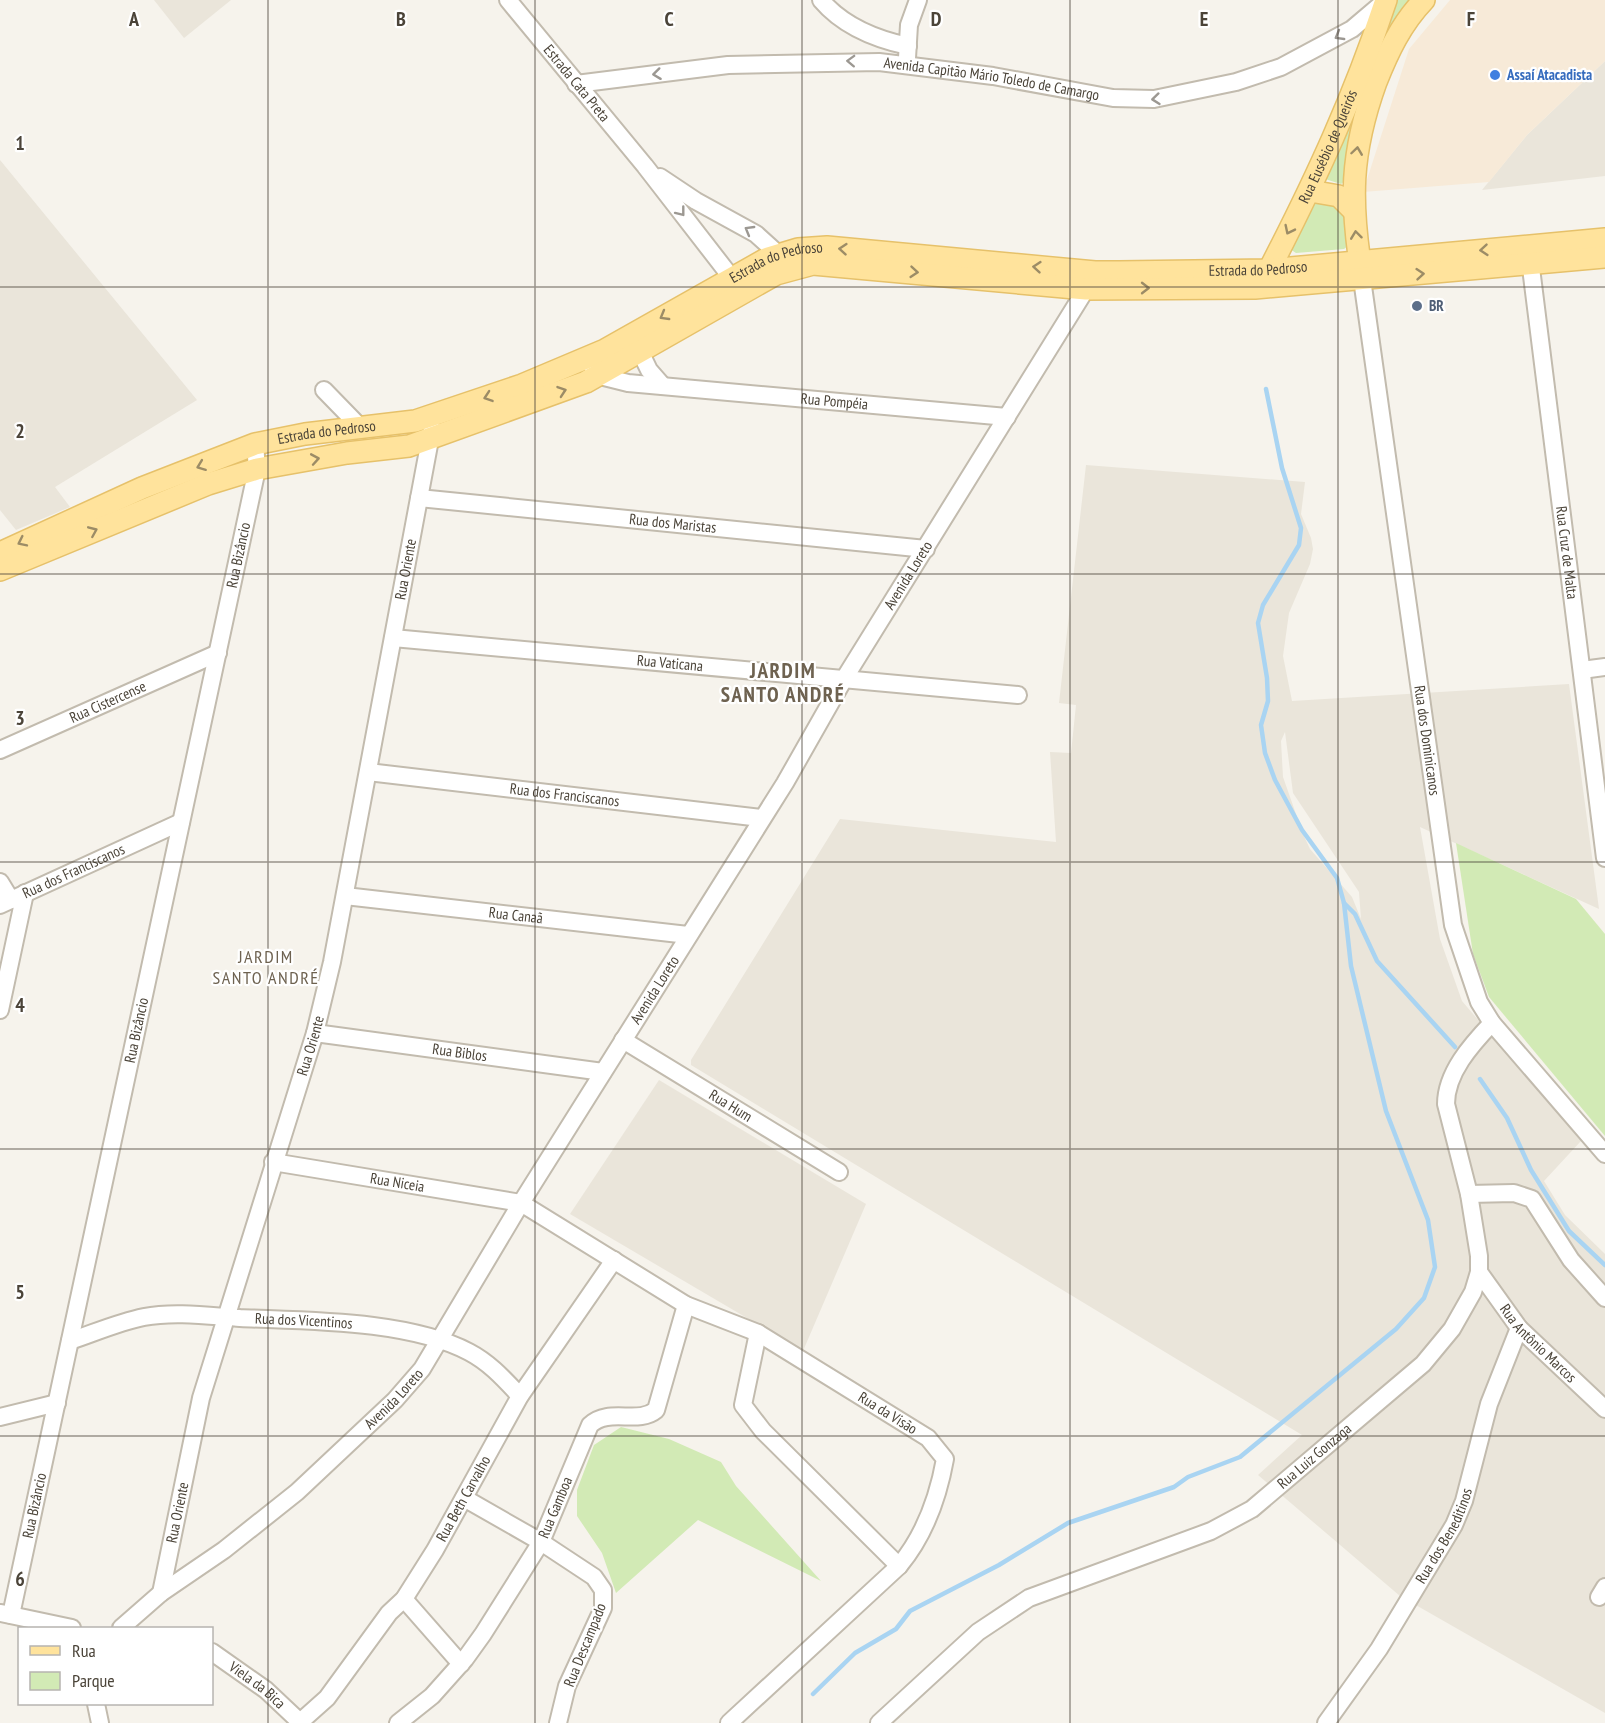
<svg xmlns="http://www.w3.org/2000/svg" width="1605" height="1723" viewBox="0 0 1605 1723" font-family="'PT Sans Narrow',sans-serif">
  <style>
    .residential { fill: #eae5da; fill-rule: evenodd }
    .commercial { fill: #f7ead8 }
    .green { fill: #d2eab5 }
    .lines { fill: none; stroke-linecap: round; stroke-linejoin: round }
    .stream { stroke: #a9d4f2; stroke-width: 4.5 }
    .minor-casing { stroke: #c2bbae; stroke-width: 20 }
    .major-casing { stroke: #e6c16a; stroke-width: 24 }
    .minor { stroke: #fff; stroke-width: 16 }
    .major { stroke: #ffe39c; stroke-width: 21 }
    .oneway { stroke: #9c9892 }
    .oneway2 { stroke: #9c8c66 }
    .grid { fill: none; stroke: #4b4439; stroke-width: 1.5; stroke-opacity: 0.55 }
    .shop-dot { fill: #3f7fe0; stroke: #fff; stroke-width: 2 }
    .service-dot { fill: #5c6f8a; stroke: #fff; stroke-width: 2 }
    .labels { text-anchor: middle; stroke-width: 4.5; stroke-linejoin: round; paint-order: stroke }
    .shop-label { font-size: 15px; font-weight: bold; fill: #366cbe; stroke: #fff; text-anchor: start }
    .street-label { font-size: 15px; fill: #4b4439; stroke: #fff }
    .service-label { font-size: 15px; font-weight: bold; fill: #4e5e75; stroke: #fff; text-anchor: start }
    .quarter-label { font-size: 18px; letter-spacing: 1.5px; fill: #6e6250; stroke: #fff }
    .district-label { font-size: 21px; font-weight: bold; letter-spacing: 1.5px; fill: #6e6250; stroke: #fff }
    .grid-label { font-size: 20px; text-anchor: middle; font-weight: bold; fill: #4b4439; stroke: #fff; stroke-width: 4.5; stroke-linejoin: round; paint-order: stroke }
  </style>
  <rect width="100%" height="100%" fill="#f6f3ec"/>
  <g class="residential">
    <path d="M 154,0 L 231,0 L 184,38 Z"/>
    <path d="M 1605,61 L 1605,176 L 1482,190 L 1527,135 Z"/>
    <path d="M 0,160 L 197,400 L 55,487 L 70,507 L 16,530 L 0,510 Z"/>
    <path d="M 1086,465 L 1305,482 L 1301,514 L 1311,538 L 1313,549 L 1310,564 L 1289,613 L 1283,656 L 1292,701 L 1569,684 L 1599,909 L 1420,827 L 1440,939 L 1462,1001 L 1581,1141 L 1544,1181 L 1565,1215 L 1605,1254 L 1605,1713 L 1400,1596 L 1258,1475 L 1302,1435 L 691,1065 L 691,1060 L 840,819 L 1056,842 L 1050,752 L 1071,753 L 1076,705 L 1059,703 ZM 1285,732 L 1293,793 L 1359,892 L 1361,919 L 1352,897 L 1310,849 L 1303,834 L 1283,777 L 1281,741 Z"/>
    <path d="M 659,1080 L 866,1204 L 803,1351 L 570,1214 Z"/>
  </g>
  <path class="commercial" d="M 1450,0 L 1605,0 L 1605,61 L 1527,135 L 1489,182 L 1363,192 L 1409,49 Z"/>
  <g class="green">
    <path d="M 1392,0 L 1409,0 C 1370,51 1350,118 1345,181 L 1341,184 L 1325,179 Z"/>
    <path d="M 1320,199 L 1345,209 L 1349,245 L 1344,249 L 1296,253 L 1290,249 L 1313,203 Z"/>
    <path d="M 1456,843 L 1576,899 L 1605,934 L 1605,1136 L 1489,997 L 1473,954 Z"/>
    <path d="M 621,1427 L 669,1439 L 721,1462 L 736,1486 L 821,1581 L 698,1520 L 616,1593 L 602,1553 L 577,1516 L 577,1490 L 594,1445 Z"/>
  </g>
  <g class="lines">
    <g class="stream">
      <path d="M 1344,903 L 1355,914 L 1377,961 L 1455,1047"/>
      <path d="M 1480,1079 L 1507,1118 L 1531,1170 L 1569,1231 L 1605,1265"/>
      <path d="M 813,1694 L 855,1653 L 896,1629 L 910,1611 L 999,1565 L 1068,1523 L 1174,1487 L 1188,1477 L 1240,1457 L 1396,1329 L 1424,1298 L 1435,1267 L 1428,1220 L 1386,1111 L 1351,966 L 1344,903 L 1337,878 L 1302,830 L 1275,780 L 1265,753 L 1261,725 L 1268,701 L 1267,678 L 1258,623 L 1263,605 L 1299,545 L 1301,528 L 1282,468 L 1266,389"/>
    </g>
    <defs>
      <g id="minor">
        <path id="s1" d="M 508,0 L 645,166 L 731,277 L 742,285"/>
        <path d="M 821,0 C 843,26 875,39 908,46"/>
        <path d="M 907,58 L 909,25 L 918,0"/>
        <path id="s2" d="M 576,84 L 728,65 L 879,62 L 993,76 L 1113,98 L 1154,99 L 1236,82 L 1281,67 L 1352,29 L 1385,1"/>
        <path d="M 660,177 L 696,201 L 756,234 L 778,254 L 778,266"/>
        <path id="s3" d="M 1529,252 L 1605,858"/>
        <path id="s4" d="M 1362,279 L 1453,925 L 1479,1002 L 1492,1023 L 1605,1154"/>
        <path d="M 635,341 L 649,370 L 663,386"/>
        <path id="s5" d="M 593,369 L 600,376 L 628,383 L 1007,417"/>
        <path d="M 324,390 L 360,427"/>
        <path id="s6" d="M 419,498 L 926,549"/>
        <path id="s7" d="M 393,638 L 1018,695"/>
        <path d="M 1582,670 L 1605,667"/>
        <path id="s8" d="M 0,750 L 218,653"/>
        <path id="s9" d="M 368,772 L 761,818"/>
        <path d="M 0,882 L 11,900"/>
        <path id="s10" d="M 345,896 L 688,935"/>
        <path id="s11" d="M 0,905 L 181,822"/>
        <path d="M 0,1010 L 25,893"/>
        <path id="s12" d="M 315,1033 L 603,1072"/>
        <path id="s13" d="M 623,1040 L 839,1172"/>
        <path id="s14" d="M 273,1162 L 521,1203 L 686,1305 L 758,1333 L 928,1438 L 945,1459 C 938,1498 924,1536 899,1566 L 729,1723"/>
        <path d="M 1469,1194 L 1514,1193 L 1532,1199 L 1571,1260 L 1605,1298"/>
        <path id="s15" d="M 1479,1272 L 1519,1328 L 1605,1409"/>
        <path d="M 758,1333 L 743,1405 L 763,1431 L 899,1566"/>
        <path id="s16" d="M 70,1341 C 94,1333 119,1322 144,1317 C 174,1311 210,1316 240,1318 C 308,1321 408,1320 469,1352 C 490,1363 504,1379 520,1396"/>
        <path d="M 0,1417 L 57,1403"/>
        <path d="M 464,1498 L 541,1542 L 594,1577 L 603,1590 L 603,1608 L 567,1686 L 558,1723"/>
        <path id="s17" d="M 161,1593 L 201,1398 L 315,1033 L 332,962 L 432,429"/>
        <path d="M 1599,1597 L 1605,1587"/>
        <path d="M 404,1599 L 461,1664"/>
        <path d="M 1,1613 L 72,1628"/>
        <path id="s18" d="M 11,1615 L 257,469 L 255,444"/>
        <path id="s19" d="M 121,1628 L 161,1593 L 224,1550 L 297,1492 L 395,1400 L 422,1369 L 521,1203 L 785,783 L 844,679 L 1091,281"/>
        <path id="s20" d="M 212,1652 L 266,1690 L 300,1722"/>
        <path d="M 96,1704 L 100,1723"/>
        <path id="s21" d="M 299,1723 L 327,1698 L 389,1613 L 404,1599 L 435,1550 L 520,1396 L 614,1260"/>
        <path id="s22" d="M 398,1723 L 432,1696 L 465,1659 L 483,1634 L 541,1542 L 590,1425 C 609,1407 638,1425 656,1410 L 686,1305"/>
        <path id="s23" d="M 879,1723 L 978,1632 L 1029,1598 L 1211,1531 L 1252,1509 L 1423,1364 L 1452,1329 L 1473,1292 L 1479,1272 L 1479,1256 L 1469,1194 L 1446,1104 C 1446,1073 1471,1045 1492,1023"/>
        <path id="s24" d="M 1326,1723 L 1379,1649 L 1454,1525 L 1464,1501 L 1489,1404 L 1519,1328"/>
      </g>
      <g id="major">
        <path d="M 1310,191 L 1339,196 L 1353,210"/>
        <path d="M 1362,276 C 1350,202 1350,154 1376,82 C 1388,52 1401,24 1424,0"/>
        <path id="s25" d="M 1270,281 L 1269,270 C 1316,179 1354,97 1386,0"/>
        <path id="s26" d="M 0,553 L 142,488 L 255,444 L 305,434 L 415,421 L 522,385 L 605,350 L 768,258 L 798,249 L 827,247 L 1095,272 L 1119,272 L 1269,270 L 1605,239"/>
        <path d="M 0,570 L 208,484 L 257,469 L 347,453 L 409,446 L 586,382 L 776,274 L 813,264 L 1086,289 L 1255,288 L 1605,257"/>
      </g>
    </defs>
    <use href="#minor" class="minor-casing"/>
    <use href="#major" class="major-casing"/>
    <use href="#minor" class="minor"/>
    <use href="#major" class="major"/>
  </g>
  <defs><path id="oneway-chevron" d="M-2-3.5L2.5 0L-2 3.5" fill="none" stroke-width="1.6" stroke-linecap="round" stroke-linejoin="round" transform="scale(1.5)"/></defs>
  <g class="oneway">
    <use href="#oneway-chevron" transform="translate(1339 36) rotate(150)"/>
    <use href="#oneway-chevron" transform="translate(851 61) rotate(-178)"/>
    <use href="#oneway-chevron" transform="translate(657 74) rotate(173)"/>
    <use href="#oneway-chevron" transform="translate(1156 99) rotate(174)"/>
    <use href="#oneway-chevron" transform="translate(681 212) rotate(52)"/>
    <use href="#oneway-chevron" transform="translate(749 230) rotate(-150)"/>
  </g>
  <g class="oneway2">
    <use href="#oneway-chevron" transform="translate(1357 151) rotate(-82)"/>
    <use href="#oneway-chevron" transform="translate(1289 230) rotate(116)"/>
    <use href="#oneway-chevron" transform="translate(1356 235) rotate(-97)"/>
    <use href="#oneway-chevron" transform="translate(843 249) rotate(-175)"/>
    <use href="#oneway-chevron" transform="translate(1484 250) rotate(175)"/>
    <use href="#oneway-chevron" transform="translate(1037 267) rotate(-175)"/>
    <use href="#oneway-chevron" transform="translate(914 272) rotate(5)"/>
    <use href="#oneway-chevron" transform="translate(1420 274) rotate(-5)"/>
    <use href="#oneway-chevron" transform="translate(1145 288)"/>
    <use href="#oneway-chevron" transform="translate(664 316) rotate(150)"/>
    <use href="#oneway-chevron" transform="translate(562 391) rotate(-19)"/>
    <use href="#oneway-chevron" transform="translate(488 397) rotate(161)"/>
    <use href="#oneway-chevron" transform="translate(315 459) rotate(-10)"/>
    <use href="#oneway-chevron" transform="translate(201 466) rotate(159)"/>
    <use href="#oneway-chevron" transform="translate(93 531) rotate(-23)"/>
    <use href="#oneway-chevron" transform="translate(22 542) rotate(154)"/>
  </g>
  <path class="grid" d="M 268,0 L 268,1723M 535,0 L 535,1723M 802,0 L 802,1723M 1070,0 L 1070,1723M 1338,0 L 1338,1723M 0,287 L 1605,287M 0,574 L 1605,574M 0,862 L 1605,862M 0,1149 L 1605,1149M 0,1436 L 1605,1436"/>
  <circle class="shop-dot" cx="1495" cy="75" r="6"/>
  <circle class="service-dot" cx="1417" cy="306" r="6"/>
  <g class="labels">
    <g class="shop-label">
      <text x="1507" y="80">Assaí Atacadista</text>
    </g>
    <g class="street-label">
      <text dy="5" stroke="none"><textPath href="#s2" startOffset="418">Avenida Capitão Mário Toledo de Camargo</textPath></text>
      <text dy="5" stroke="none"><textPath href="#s1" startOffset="108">Estrada Cata Preta</textPath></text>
      <text dy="5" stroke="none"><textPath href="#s25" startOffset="148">Rua Eusébio de Queirós</textPath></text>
      <text dy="5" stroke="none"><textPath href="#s26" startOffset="836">Estrada do Pedroso</textPath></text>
      <text dy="5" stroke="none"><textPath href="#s26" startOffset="1322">Estrada do Pedroso</textPath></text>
      <text dy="5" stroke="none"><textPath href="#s5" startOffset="246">Rua Pompéia</textPath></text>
      <text dy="5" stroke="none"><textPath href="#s26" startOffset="350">Estrada do Pedroso</textPath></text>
      <text dy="5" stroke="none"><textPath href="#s6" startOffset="255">Rua dos Maristas</textPath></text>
      <text dy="5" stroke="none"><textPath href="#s3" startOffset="303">Rua Cruz de Malta</textPath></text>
      <text dy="5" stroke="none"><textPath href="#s18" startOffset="1084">Rua Bizâncio</textPath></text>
      <text dy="5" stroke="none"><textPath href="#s17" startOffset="1054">Rua Oriente</textPath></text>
      <text dy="5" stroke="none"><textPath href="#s19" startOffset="1329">Avenida Loreto</textPath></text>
      <text dy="5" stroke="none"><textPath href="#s7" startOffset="278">Rua Vaticana</textPath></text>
      <text dy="5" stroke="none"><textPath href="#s8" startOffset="118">Rua Cistercense</textPath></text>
      <text dy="5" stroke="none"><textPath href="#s4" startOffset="466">Rua dos Dominicanos</textPath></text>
      <text dy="5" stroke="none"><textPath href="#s9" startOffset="198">Rua dos Franciscanos</textPath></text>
      <text dy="5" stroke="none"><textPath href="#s11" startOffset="81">Rua dos Franciscanos</textPath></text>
      <text dy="5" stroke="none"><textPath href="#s10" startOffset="172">Rua Canaã</textPath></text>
      <text dy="5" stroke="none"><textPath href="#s19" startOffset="843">Avenida Loreto</textPath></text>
      <text dy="5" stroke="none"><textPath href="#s18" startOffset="598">Rua Bizâncio</textPath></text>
      <text dy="5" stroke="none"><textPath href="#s17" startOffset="568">Rua Oriente</textPath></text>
      <text dy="5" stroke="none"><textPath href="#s12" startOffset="146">Rua Biblos</textPath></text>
      <text dy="5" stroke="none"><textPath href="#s13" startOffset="126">Rua Hum</textPath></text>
      <text dy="5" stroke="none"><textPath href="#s14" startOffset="126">Rua Niceia</textPath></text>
      <text dy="5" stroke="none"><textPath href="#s16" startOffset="238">Rua dos Vicentinos</textPath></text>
      <text dy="5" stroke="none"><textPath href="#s15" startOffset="93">Rua Antônio Marcos</textPath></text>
      <text dy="5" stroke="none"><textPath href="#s19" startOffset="357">Avenida Loreto</textPath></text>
      <text dy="5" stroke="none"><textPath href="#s14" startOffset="675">Rua da Visão</textPath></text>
      <text dy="5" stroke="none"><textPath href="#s23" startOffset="518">Rua Luiz Gonzaga</textPath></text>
      <text dy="5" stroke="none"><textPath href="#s21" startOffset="280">Rua Beth Carvalho</textPath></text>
      <text dy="5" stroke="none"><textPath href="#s18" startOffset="112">Rua Bizâncio</textPath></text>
      <text dy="5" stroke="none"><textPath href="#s22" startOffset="270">Rua Gamboa</textPath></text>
      <text dy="5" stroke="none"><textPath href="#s17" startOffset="82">Rua Oriente</textPath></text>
      <text dy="5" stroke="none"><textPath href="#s24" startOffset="222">Rua dos Beneditinos</textPath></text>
      <text transform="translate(585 1645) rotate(-68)" y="5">Rua Descampado</text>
      <text dy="5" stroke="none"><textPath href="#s20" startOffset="56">Viela da Bica</textPath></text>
    </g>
    <g class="service-label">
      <text x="1429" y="311">BR</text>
    </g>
    <g class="quarter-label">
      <text x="266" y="963">JARDIM<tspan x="266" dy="21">SANTO ANDRÉ</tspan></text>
    </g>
    <g class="district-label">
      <text x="783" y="678">JARDIM<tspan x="783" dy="24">SANTO ANDRÉ</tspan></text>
    </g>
  </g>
  <g class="grid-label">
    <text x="134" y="26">A</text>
    <text x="401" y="26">B</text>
    <text x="669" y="26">C</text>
    <text x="936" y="26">D</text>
    <text x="1204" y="26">E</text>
    <text x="1471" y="26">F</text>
    <text x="20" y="150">1</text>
    <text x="20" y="438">2</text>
    <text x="20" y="725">3</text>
    <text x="20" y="1012">4</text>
    <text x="20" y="1299">5</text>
    <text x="20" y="1586">6</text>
  </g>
  <rect x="18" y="1627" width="195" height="78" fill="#ffffff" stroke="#b7b4b0" stroke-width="1.5"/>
  <rect x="30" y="1646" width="30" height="9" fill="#ffe39c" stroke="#b7b4b0" stroke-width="1.5"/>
  <text x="72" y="1657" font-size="18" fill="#4b4439">Rua</text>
  <rect x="30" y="1672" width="30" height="18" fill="#d2eab5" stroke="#b7b4b0" stroke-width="1.5"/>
  <text x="72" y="1687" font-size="18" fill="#4b4439">Parque</text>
</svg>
